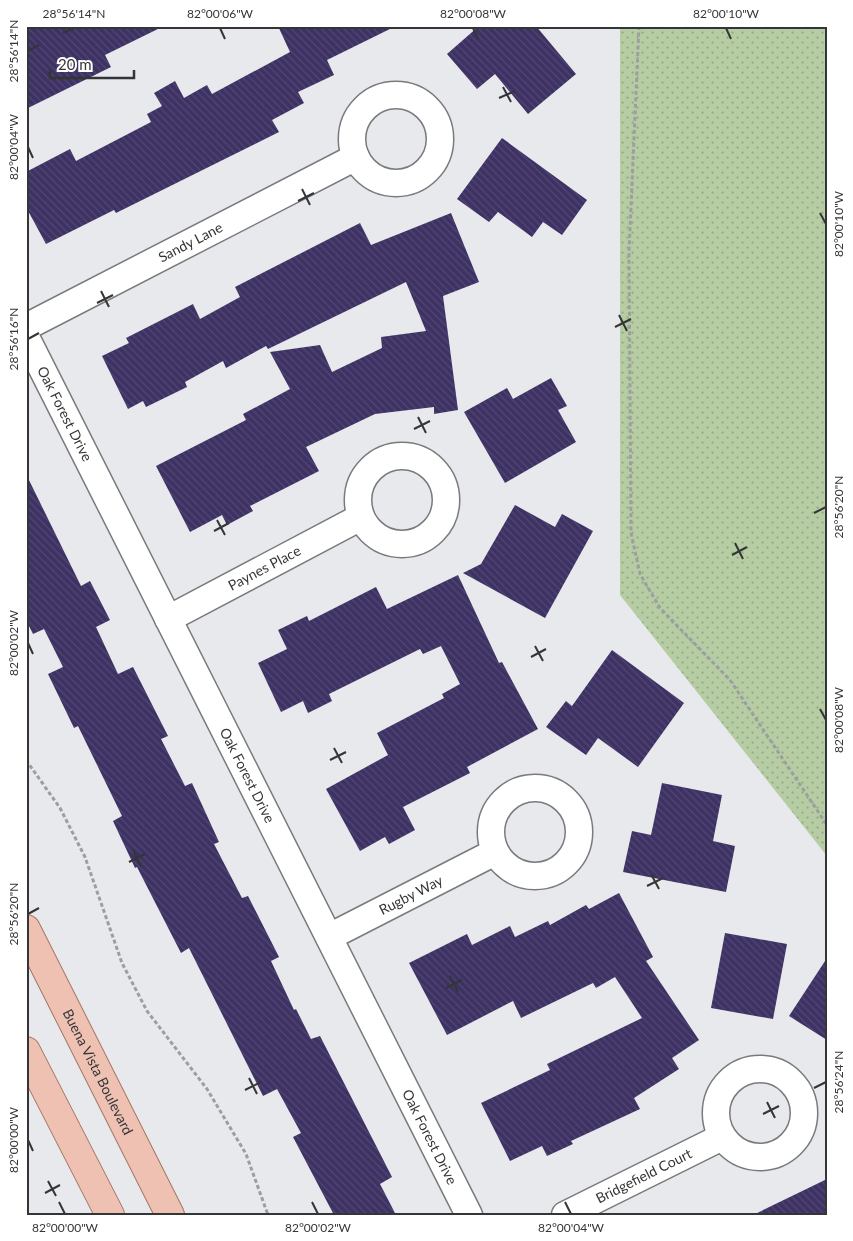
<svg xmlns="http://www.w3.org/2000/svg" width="853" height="1241" viewBox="0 0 853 1241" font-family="Lato,sans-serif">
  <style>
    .grass { fill: url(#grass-dots) }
    .building { fill: url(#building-back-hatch) }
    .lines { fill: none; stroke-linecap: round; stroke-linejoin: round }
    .minor-casing { stroke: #787a7d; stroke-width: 29 }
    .major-casing { stroke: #a67565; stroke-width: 30 }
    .path { stroke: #9c9ea0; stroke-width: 3; stroke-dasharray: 4 2.5; stroke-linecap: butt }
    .minor { stroke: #fff; stroke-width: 26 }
    .major { stroke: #eec1b2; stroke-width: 28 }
    .ticks { fill: none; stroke: #343536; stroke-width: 2 }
    .labels { text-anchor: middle; stroke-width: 5; stroke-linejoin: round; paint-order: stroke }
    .street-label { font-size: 14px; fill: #343536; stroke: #fff }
    .neatline { fill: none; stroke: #343536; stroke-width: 2 }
    .ticks-label { font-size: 12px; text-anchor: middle; fill: #343536 }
  </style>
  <defs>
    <pattern id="grass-dots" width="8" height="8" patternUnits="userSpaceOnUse" patternTransform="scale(1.25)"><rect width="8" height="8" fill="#b6cda4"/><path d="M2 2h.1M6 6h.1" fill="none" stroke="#95a786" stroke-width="1.8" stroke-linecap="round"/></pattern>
    <pattern id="building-back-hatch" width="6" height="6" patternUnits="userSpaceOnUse" patternTransform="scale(1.25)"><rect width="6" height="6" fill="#3e3164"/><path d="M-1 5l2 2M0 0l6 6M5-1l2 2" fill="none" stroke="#524772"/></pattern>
  </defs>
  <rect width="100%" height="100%" fill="#e7e9ec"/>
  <path class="grass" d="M 620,26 L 827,26 L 827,856 L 620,595 Z"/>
  <g class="building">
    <path d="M 26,26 L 164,26 L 105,55 L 111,67 L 26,109 Z"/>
    <path d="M 278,26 L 396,26 L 327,60 L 334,75 L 298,92 L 304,103 L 272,120 L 279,132 L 116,213 L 114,210 L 46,244 L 26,207 L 26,172 L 70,149 L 76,161 L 151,122 L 147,114 L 162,106 L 154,93 L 175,81 L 184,98 L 207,85 L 212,94 L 290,52 Z"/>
    <path d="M 479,26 L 536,26 L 576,74 L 528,114 L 495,74 L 477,89 L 447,54 Z"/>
    <path d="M 502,138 L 587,200 L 562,235 L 543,222 L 532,237 L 498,212 L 489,222 L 457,199 Z"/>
    <path d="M 451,213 L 479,282 L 443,296 L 458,410 L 434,414 L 434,407 L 375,414 L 306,447 L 319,471 L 250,506 L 253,511 L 227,525 L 222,515 L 190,532 L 156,466 L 246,420 L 243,414 L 290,389 L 270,352 L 320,345 L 332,372 L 382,348 L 381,337 L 426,331 L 406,282 L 268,349 L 266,346 L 226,368 L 223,361 L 185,382 L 187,387 L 146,407 L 143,401 L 128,409 L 102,356 L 129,343 L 126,338 L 193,304 L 200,319 L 240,297 L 235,287 L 360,223 L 371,245 Z"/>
    <path d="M 551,378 L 567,406 L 558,410 L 576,442 L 505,483 L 464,412 L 507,388 L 513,399 Z"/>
    <path d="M 26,474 L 81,586 L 90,581 L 110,620 L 96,627 L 118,674 L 133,667 L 168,736 L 161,739 L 185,786 L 192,783 L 219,842 L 214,844 L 242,898 L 248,896 L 279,957 L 271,961 L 294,1010 L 296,1009 L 311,1039 L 320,1036 L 392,1177 L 380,1184 L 396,1215 L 334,1215 L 293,1137 L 301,1133 L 277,1089 L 263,1096 L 189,948 L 181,953 L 137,867 L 135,868 L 113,821 L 122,816 L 78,726 L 74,728 L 48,674 L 63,667 L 44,629 L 33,634 L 26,620 Z"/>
    <path d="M 515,505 L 555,527 L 562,514 L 593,531 L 545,618 L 463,573 L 481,564 Z"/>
    <path d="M 458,575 L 499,663 L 502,662 L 538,729 L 467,767 L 470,773 L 403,807 L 415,830 L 389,844 L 385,837 L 360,851 L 326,789 L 388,755 L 377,733 L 444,698 L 442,694 L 460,684 L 441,646 L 423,654 L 420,649 L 329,694 L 332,701 L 308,713 L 303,701 L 281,712 L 258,663 L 287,649 L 278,630 L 307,616 L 309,621 L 376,587 L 387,609 Z"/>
    <path d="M 612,650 L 684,703 L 638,767 L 598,738 L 586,755 L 546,727 L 566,701 L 572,706 Z"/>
    <path d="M 662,783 L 722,795 L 713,841 L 735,846 L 726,892 L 623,872 L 632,831 L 651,835 Z"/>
    <path d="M 619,893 L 653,957 L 646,961 L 699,1040 L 672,1058 L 679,1069 L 634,1098 L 640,1109 L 571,1141 L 573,1144 L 547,1156 L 542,1146 L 510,1161 L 481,1103 L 550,1070 L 547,1064 L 642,1018 L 615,977 L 596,988 L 593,983 L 521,1018 L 513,1001 L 447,1035 L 409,963 L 467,934 L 472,945 L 510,926 L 515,937 L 548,921 L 550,925 L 586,905 L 589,909 Z"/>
    <path d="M 725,933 L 787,944 L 773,1019 L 711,1008 Z"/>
    <path d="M 827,958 L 827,1040 L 789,1016 Z"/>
    <path d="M 827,1179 L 827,1215 L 753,1215 Z"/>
  </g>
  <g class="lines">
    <defs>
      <g id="minor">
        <circle cx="396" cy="139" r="44"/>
        <path id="s1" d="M 26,327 L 356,157"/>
        <path id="s2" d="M 26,337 L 469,1215"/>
        <circle cx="402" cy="500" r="44"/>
        <path id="s3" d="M 168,619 L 361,517"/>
        <circle cx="535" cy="832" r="44"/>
        <path id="s4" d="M 329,937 L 495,852"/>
        <circle cx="760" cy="1113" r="44"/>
        <path id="s5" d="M 565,1215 L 722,1137"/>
      </g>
      <g id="major">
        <path id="s6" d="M 26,929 L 170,1215"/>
        <path d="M 26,1051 L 110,1215"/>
      </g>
    </defs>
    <use href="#minor" class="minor-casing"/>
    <use href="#major" class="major-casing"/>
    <g class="path">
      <path d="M 639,26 L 629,252 L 631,533 L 640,574 L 660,608 L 730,680 L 827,825"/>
      <path d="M 26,760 L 60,808 L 85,857 L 122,963 L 147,1011 L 207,1089 L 246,1154 L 268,1215"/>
    </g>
    <use href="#minor" class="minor"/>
    <use href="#major" class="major"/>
  </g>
  <path class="ticks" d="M 220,28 L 225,39M 473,28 L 478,39M 726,28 L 731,39M 63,33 L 74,28M 28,51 L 39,45M 503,87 L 511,102M 499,98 L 515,91M 28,147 L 33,158M 302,189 L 310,205M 298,201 L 314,193M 820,213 L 826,224M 101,291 L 109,307M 97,303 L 113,295M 619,315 L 627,331M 615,327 L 631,319M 28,339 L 39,333M 418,417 L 426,433M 414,429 L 430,421M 814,513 L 826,507M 217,520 L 225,535M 214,531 L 229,523M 735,543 L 743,559M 732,555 L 747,547M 28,643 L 33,654M 535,646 L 543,661M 531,657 L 546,649M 820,709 L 826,720M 334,748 L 342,763M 330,760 L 346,752M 133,850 L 141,866M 129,862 L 145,854M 651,874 L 659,889M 647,886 L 663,878M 28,914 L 39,908M 450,976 L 458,992M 446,988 L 462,980M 249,1078 L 257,1094M 814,1088 L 826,1082M 245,1090 L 261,1082M 767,1102 L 775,1118M 763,1114 L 779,1106M 28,1140 L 33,1151M 48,1181 L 56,1196M 45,1193 L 60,1185M 59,1202 L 65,1214M 312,1202 L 318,1214M 565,1202 L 571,1214"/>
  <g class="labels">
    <g class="street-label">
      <text dy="5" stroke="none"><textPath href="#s1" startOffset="185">Sandy Lane</textPath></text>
      <text dy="5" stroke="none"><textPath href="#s2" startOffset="86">Oak Forest Drive</textPath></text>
      <text dy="5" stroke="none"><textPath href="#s3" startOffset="109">Paynes Place</textPath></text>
      <text dy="5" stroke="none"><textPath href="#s2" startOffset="491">Oak Forest Drive</textPath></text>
      <text dy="5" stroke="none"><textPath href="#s4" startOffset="92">Rugby Way</textPath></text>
      <text dy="5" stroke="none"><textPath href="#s6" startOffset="160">Buena Vista Boulevard</textPath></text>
      <text dy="5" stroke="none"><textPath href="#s2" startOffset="896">Oak Forest Drive</textPath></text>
      <text dy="5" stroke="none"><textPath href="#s5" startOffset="88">Bridgefield Court</textPath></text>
    </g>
  </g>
  <rect width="853" height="1241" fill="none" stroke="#ffffff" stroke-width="55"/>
  <path d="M50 70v8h84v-8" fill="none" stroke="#343536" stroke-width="2.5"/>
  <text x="58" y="70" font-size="15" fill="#343536" stroke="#ffffff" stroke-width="4" paint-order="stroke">20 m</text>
  <rect x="28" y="28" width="798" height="1186" class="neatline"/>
  <g class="ticks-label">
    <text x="74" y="18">28°56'14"N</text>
    <text x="220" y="18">82°00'06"W</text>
    <text x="473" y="18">82°00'08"W</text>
    <text x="726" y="18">82°00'10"W</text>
    <text transform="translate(14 51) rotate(-90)" y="4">28°56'14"N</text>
    <text transform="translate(14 147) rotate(-90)" y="4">82°00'04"W</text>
    <text transform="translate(839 224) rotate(-90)" y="4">82°00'10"W</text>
    <text transform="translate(14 339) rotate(-90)" y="4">28°56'16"N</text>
    <text transform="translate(839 507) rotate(-90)" y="4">28°56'20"N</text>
    <text transform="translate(14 643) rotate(-90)" y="4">82°00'02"W</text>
    <text transform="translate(839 720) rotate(-90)" y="4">82°00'08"W</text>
    <text transform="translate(14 914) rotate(-90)" y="4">28°56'20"N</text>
    <text transform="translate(839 1082) rotate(-90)" y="4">28°56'24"N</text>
    <text transform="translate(14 1140) rotate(-90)" y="4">82°00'00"W</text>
    <text x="65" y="1232">82°00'00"W</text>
    <text x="318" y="1232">82°00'02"W</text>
    <text x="571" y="1232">82°00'04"W</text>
  </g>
</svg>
